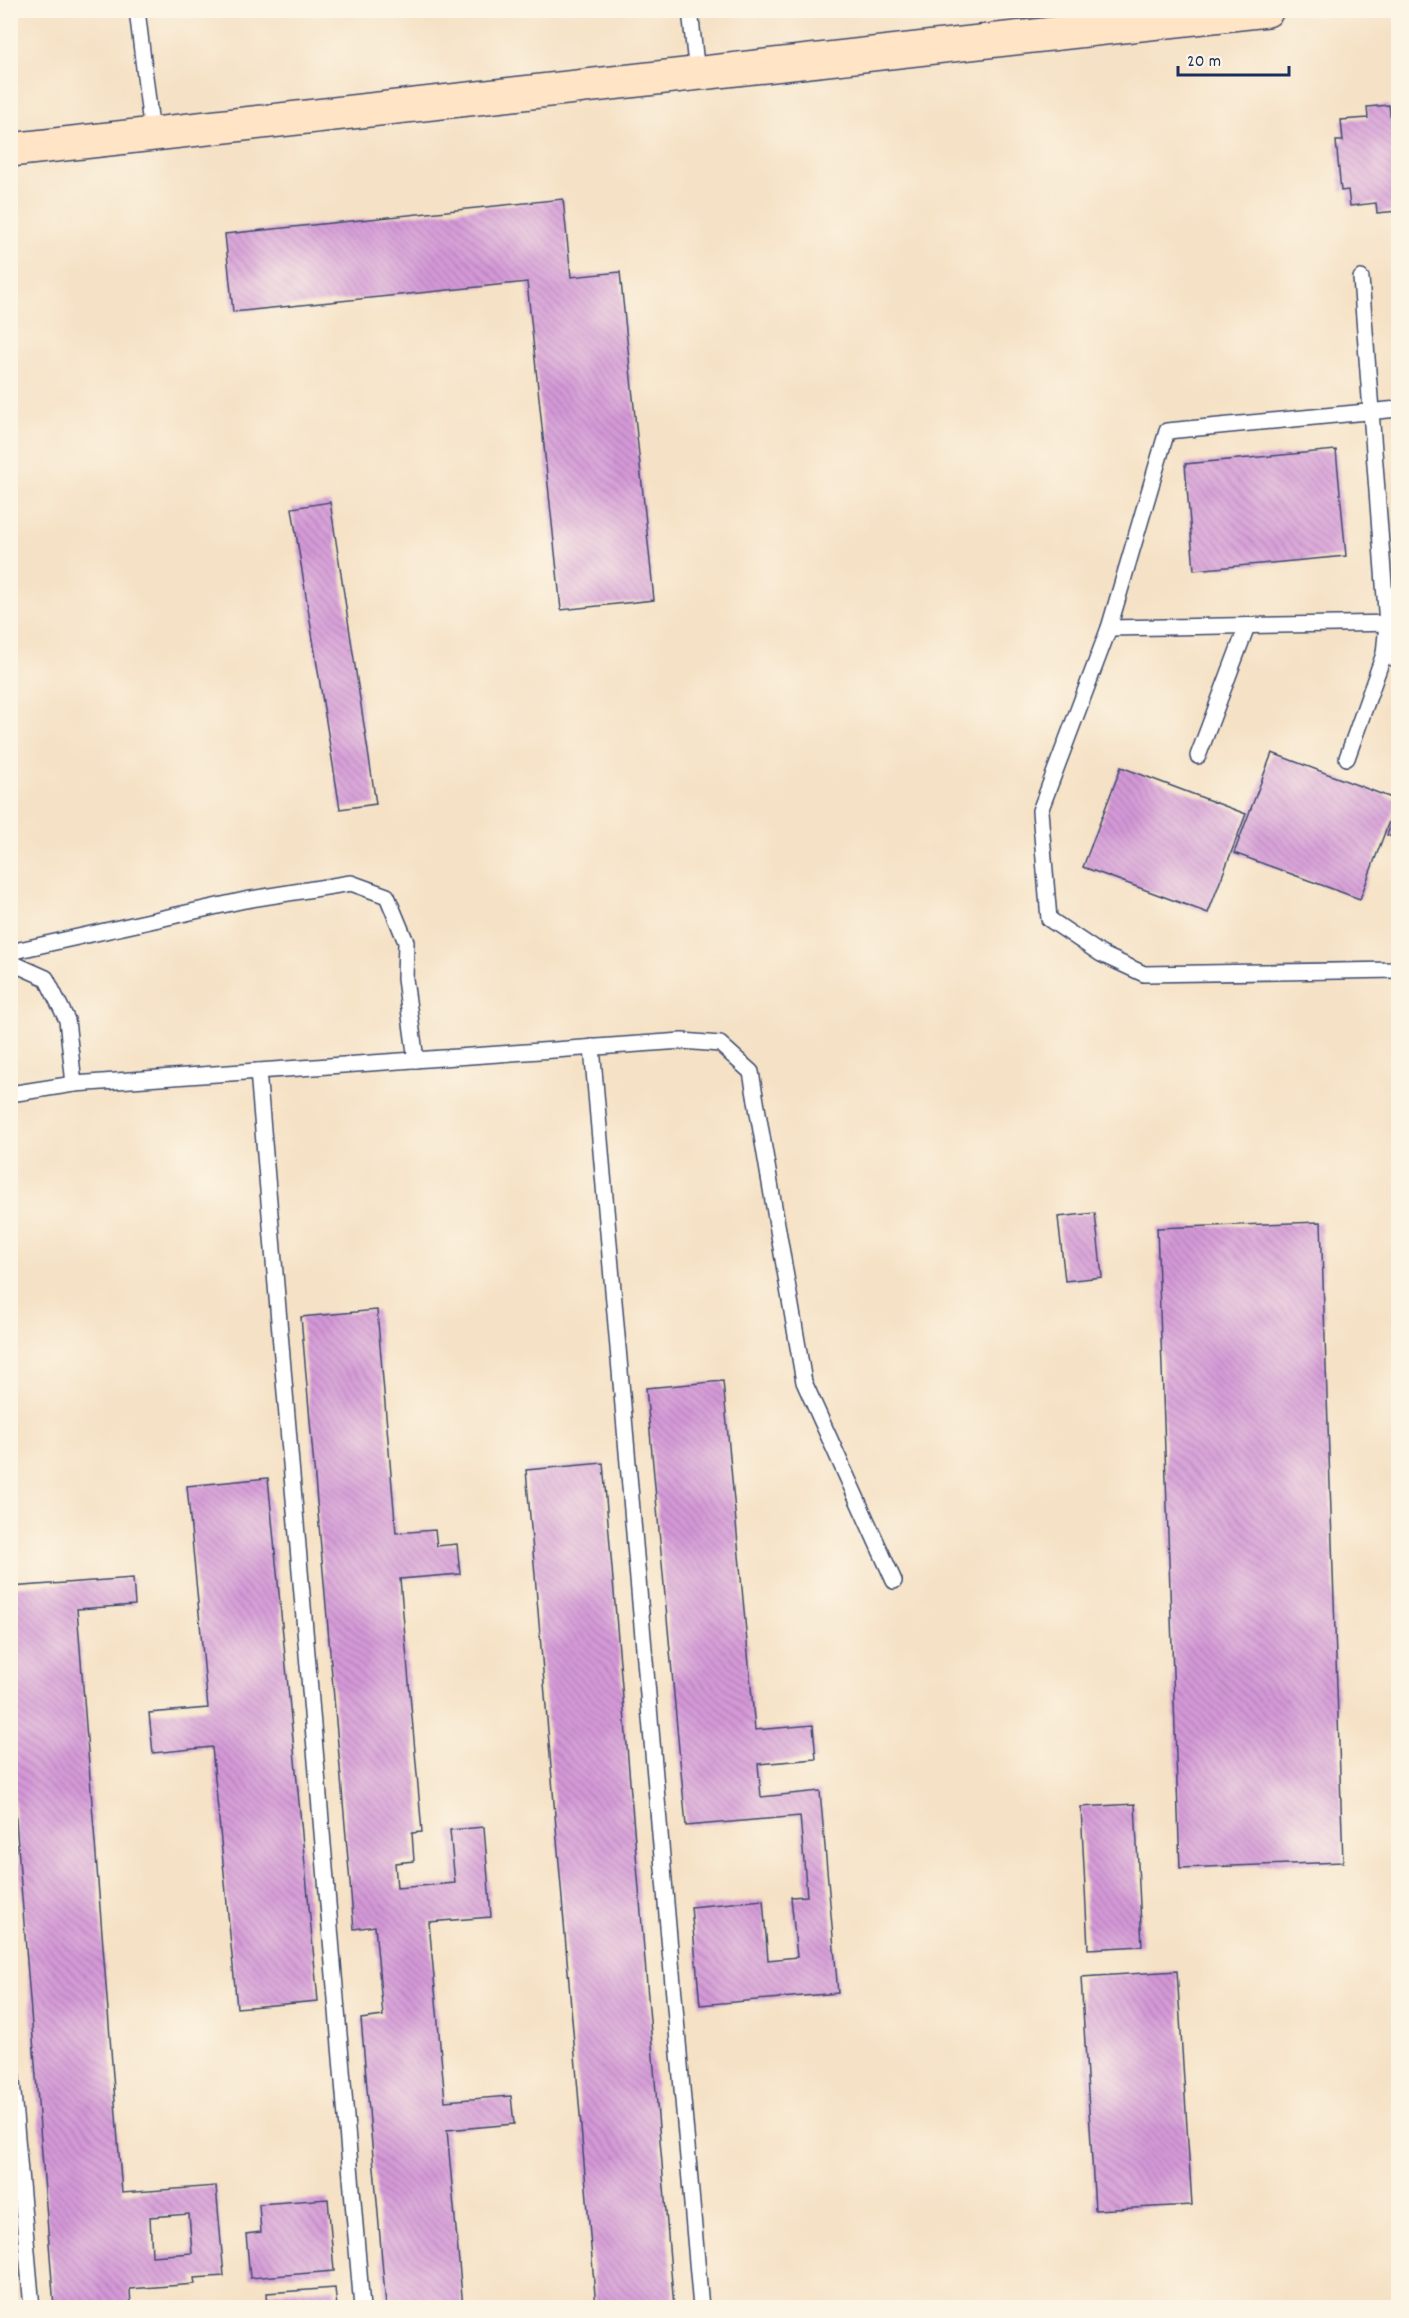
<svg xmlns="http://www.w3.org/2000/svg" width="1409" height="2318" viewBox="0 0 1409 2318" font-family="Dekko,sans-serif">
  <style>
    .building { fill: url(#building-back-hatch); fill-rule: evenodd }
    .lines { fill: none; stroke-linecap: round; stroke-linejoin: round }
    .lane-casing { stroke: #3c4a6d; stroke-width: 18 }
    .secondary-casing { stroke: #3c4a6d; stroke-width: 36 }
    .lane { stroke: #fff; stroke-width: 15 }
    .secondary { stroke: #ffe4c6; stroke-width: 33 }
  </style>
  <defs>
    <pattern id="building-back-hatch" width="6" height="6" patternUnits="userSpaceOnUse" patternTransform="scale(1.5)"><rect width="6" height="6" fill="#d599d8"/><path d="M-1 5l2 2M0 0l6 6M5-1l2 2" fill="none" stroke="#ac7db2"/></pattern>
  </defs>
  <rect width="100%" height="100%" fill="#fcf5e5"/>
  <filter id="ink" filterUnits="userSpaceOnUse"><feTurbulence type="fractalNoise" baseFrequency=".0167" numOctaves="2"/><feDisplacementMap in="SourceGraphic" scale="12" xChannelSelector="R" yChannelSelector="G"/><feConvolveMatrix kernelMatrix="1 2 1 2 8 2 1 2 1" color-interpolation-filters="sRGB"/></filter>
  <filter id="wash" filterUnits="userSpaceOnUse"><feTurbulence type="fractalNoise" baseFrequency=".008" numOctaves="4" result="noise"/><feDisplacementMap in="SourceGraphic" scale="24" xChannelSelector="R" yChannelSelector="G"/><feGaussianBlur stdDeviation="1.35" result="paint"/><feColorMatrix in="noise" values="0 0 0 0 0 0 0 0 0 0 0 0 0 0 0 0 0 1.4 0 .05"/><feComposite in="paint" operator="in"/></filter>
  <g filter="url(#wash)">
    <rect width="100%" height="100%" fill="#f5e1c5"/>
    <g id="blocks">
      <g class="building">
        <path d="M 1389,105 L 1390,115 L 1398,114 L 1398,211 L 1377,213 L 1376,203 L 1350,206 L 1348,190 L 1341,191 L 1336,141 L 1343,141 L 1341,120 L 1368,118 L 1367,107 Z"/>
        <path d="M 563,199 L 571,277 L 620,272 L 654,600 L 561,610 L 527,282 L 233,312 L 225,234 Z"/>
        <path d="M 1336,450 L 1346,556 L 1194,570 L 1185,464 Z"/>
        <path d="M 330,502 L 376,804 L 340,809 L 292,508 Z"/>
        <path d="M 1272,753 L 1397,800 L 1360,899 L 1234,853 Z"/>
        <path d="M 1121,767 L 1246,814 L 1208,913 L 1083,867 Z"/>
        <path d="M 1398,804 L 1398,839 L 1387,835 Z"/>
        <path d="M 1095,1213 L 1102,1277 L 1065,1281 L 1058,1217 Z"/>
        <path d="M 1321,1222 L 1343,1862 L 1180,1868 L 1157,1228 Z"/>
        <path d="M 377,1310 L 396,1533 L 435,1530 L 437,1546 L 457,1544 L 460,1574 L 400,1579 L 422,1832 L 412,1833 L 414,1861 L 395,1863 L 397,1888 L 455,1883 L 450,1830 L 484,1827 L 491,1917 L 429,1922 L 445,2101 L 511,2096 L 514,2124 L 447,2130 L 463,2307 L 386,2307 L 377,2202 L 361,2019 L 383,2016 L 375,1926 L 354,1929 L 301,1317 Z"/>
        <path d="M 723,1381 L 755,1730 L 813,1725 L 816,1759 L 758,1764 L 761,1797 L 820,1791 L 838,1993 L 700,2005 L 691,1907 L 763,1900 L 768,1960 L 797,1957 L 791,1897 L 807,1896 L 800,1816 L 686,1826 L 646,1388 Z"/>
        <path d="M 603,1463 L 618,1639 L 674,2307 L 596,2307 L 534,1563 L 526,1470 Z"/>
        <path d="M 268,1478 L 318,2001 L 237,2008 L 212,1747 L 153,1753 L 149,1713 L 208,1708 L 187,1486 Z"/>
        <path d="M 133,1578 L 135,1605 L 77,1609 L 122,2193 L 216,2186 L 224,2276 L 194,2278 L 195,2284 L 130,2289 L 131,2307 L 54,2307 L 10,1744 L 10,1587 ZM 189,2214 L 192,2253 L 152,2256 L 150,2217 Z"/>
        <path d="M 1135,1804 L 1142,1946 L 1088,1949 L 1081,1807 Z"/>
        <path d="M 1177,1971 L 1192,2205 L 1095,2210 L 1081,1977 Z"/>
        <path d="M 328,2199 L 334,2271 L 250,2278 L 246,2234 L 261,2232 L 259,2204 Z"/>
        <path d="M 335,2288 L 337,2307 L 268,2307 L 267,2293 Z"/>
      </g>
    </g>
  </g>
  <g filter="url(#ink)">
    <use href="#blocks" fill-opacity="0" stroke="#3c4a6d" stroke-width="1.5"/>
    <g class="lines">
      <defs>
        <g id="lane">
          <path d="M 137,10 L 152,134"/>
          <path d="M 690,10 L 697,74"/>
          <path d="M 1361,278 L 1387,624 L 1384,654"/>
          <path d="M 1398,409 L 1167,431 L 1109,628 L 1040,811 L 1049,919 L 1101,954 L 1144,974 L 1398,970"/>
          <path d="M 1109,628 L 1398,623"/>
          <path d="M 1198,756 L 1247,626"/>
          <path d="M 1347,758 L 1384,654 L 1398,660"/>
          <path d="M 10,952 L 245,900 L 351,883 L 387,896 L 406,942 L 405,979 L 416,1060"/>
          <path d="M 10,962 L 46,978 L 67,1020 L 74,1084 L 682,1041 L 720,1044 L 751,1072 L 804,1382 L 894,1581"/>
          <path d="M 592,1047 L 701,2308"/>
          <path d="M 258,1071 L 362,2308"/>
          <path d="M 10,1094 L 74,1084"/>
          <path d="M 10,2059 L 32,2308"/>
        </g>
        <path id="secondary" d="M 10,150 L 1267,10"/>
      </defs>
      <use href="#lane" class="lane-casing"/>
      <use href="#secondary" class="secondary-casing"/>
      <use href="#lane" class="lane"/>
      <use href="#secondary" class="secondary"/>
    </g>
  </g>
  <rect width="1409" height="2318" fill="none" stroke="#fcf5e5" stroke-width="36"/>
  <path d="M1178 66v9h111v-9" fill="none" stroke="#1b2f5e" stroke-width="3"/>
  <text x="1187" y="66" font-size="18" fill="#1b2f5e" stroke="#fcf5e5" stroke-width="4.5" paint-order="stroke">20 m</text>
</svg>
